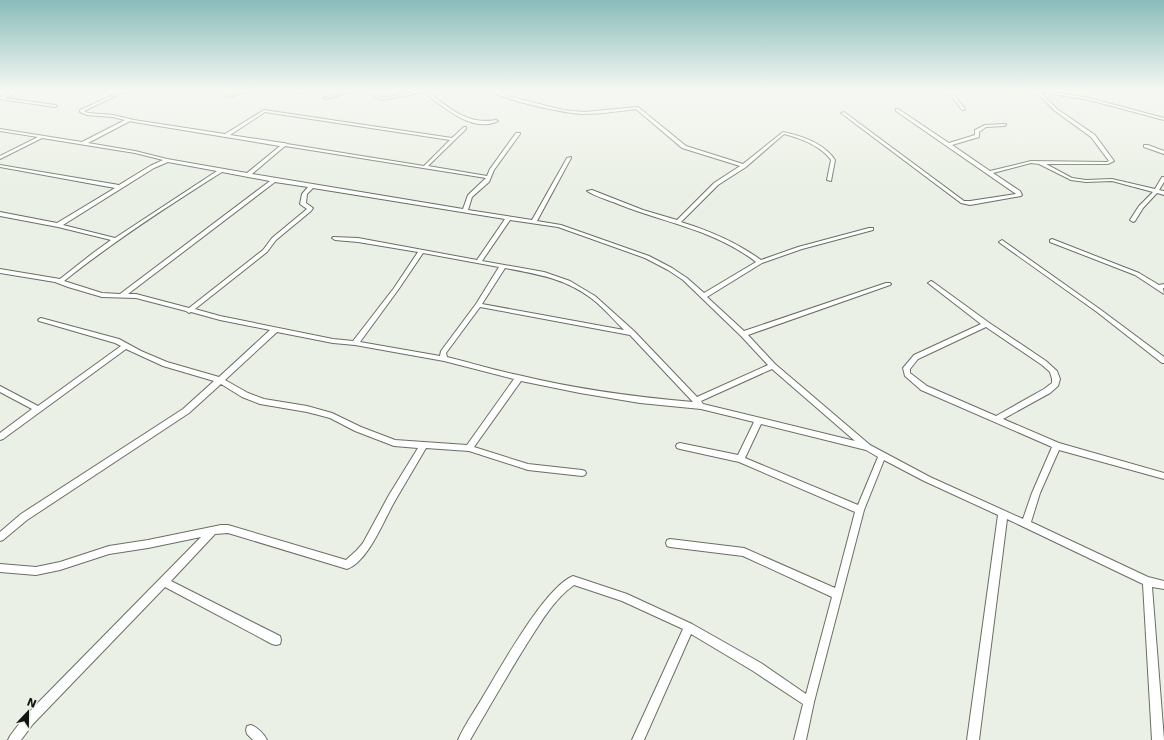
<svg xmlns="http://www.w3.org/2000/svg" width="1164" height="740" viewBox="0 0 1164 740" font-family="'DejaVu Sans',sans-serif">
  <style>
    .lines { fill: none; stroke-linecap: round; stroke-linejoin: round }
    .minor-casing { stroke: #696f64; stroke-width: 2 }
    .minor { fill: #fff; fill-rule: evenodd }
  </style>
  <rect width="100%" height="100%" fill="#eaf0e5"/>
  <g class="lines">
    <defs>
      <g id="minor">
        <path d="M 16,90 L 20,90 L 5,98 L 55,105 L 57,106 L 55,107 L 0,99 L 0,97 Z"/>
        <path d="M 124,90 L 128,90 L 84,111 L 88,113 L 113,115 L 134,120 L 225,134 L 264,110 L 452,138 L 464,127 L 466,127 L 466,129 L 428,166 L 487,176 L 490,169 L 516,133 L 520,133 L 520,134 L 494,170 L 489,182 L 472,197 L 468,210 L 532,220 L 567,158 L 571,157 L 571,158 L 537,221 L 561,225 L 649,256 L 672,268 L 687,278 L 704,293 L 756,262 C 715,230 665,223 618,204 C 609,200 596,197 587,191 L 592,190 L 643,210 L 677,220 L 714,183 L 740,166 L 682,148 L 636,109 C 619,111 601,114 584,114 C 568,114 500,100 491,90 L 497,91 L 510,90 L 509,91 L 501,92 L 508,96 L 563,110 L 584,112 L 638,107 L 686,146 L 743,164 L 783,132 C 802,136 824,143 835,160 L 831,181 L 827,180 L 831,160 C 821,146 800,138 784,134 L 746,167 L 718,185 L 681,222 C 710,231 736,242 761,260 L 798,247 L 869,228 L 873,228 L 873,230 L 802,249 L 762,263 L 707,297 L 744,331 L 886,283 L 890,283 L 891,284 L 890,285 L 748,335 L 775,364 L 870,445 L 930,477 L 1023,519 L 1032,493 L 1052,447 L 921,390 L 905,376 L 903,368 L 914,355 L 981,324 L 928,283 L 931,281 L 933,282 L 988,322 L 1046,361 L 1057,371 L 1060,379 L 1058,386 L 1050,393 L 1003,419 L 1059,443 L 1164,473 L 1164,479 L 1059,450 L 1040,493 L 1031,522 L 1148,577 L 1164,581 L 1164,589 L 1152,587 L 1164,740 L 1152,740 L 1143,584 L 1007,519 L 979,740 L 967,740 L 998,515 L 924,481 L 884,460 L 864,510 L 814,702 L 806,740 L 794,740 L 803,704 L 753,671 L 691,634 L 644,740 L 632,740 L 683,629 L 622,601 L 574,585 C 554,599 541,622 528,642 C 508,674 489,707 470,740 L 458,740 C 465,724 476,709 484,695 C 501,667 545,587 573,576 L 627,594 L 692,624 L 761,663 L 806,694 L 832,597 L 743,556 L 670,547 L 667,546 L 666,543 L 667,540 L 670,539 L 744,548 L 835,588 L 855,512 L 739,462 L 680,449 L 677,448 L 676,446 L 677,444 L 680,443 L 738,455 L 754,422 L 701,409 L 640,403 L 580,393 L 521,381 L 474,447 L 528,464 L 582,470 L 585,471 L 586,473 L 585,475 L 582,476 L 528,470 L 469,451 L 426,448 C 416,465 406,482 396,499 C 384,519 369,561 347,569 L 228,533 L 215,534 L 171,581 L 280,636 L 281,640 L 280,644 L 276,645 L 272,644 L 165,587 L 33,724 L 21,740 L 8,740 L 10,736 L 25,716 L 201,537 L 148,548 L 109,554 L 60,570 L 36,575 L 0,572 L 0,564 L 36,567 L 60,562 L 109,546 L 148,540 L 221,525 L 228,525 L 346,560 L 357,550 L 363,543 L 389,495 L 418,448 L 394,446 L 355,431 L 330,418 L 307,412 L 260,404 L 242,397 L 221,384 L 189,413 L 27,520 L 3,540 L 0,541 L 0,532 L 21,514 L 183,409 L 214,381 L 163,366 L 126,349 L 3,439 L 0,440 L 0,433 L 32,409 L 0,392 L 0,386 L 38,406 L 121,346 L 115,343 L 39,321 L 38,320 L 39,319 L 41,318 L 119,339 L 141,351 L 167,362 L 219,377 L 270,330 L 220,320 L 191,312 L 189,313 L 186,311 L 136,298 L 102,297 L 68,287 L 55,282 L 0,273 L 0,269 L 60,279 L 93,253 L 111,240 L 58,227 L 0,216 L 0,212 L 57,223 L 115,188 L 0,167 L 0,165 L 119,185 L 150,166 L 163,160 L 135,153 L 42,138 L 0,159 L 0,156 L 38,137 L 0,131 L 0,129 L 82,142 L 125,120 L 113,117 L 87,115 L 80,112 L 80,110 ZM 265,112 L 450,140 L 424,166 L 287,144 L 285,143 L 283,143 L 230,135 ZM 130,121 L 134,122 L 280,146 L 247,173 L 167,159 L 135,151 L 88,143 ZM 285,146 L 486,178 L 468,195 L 463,209 L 252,174 ZM 168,162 L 217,171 L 115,238 L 63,225 L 154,168 ZM 222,172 L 270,181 L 120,294 L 102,293 L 64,281 C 114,241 168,206 222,172 ZM 275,182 L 308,187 L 302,194 L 300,204 L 307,209 L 272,238 L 263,250 L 189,308 L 136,294 L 128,294 ZM 313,188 L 505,219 L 477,260 L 358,238 L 333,237 L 332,238 L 335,240 L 358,242 L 418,252 L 394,288 L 353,341 L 333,339 L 220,316 L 195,309 L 267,252 L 276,240 L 311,211 L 313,208 L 306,203 L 307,194 ZM 510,220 L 558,227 L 645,258 L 668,270 L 683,280 L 741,336 L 768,365 L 697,397 L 634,331 L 595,296 L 570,281 L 544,272 L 482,261 ZM 423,253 L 499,267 L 476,304 L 441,351 L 440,356 L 360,342 L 398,290 ZM 505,268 C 536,274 564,278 591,298 C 603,307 613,319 624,330 L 482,304 ZM 480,307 L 630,335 L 693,402 C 635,397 576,389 518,375 C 494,370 471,363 447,357 L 446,353 ZM 986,327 L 1042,365 L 1050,372 L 1052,379 L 1052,383 L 1044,389 L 996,416 L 927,386 L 910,373 L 910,369 L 918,359 ZM 277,332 L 333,343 L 355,345 L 444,361 L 514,379 L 467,445 L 395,440 L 361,427 L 332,413 L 307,406 L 264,399 L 248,393 L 225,380 ZM 772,369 L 855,441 L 703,404 L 701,401 ZM 761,424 L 866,450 L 878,457 L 858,505 L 745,458 Z"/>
        <path d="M 253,90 L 258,90 L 228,97 L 226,96 Z"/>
        <path d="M 290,90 L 294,90 L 301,93 L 298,94 Z"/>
        <path d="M 353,90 L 358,90 L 326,99 L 324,98 Z"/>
        <path d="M 364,90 L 368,90 L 383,98 L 422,90 L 428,90 L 427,91 C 449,108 467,125 496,120 L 498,121 C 473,134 442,106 424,92 L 382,100 Z"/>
        <path d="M 947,90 L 951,90 L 965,109 L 964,110 L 962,110 Z"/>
        <path d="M 1034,90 L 1041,90 L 1089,98 L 1164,118 L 1164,120 L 1089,100 L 1040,92 L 1057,109 L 1095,135 L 1114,161 L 1108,164 L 1046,164 L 1072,178 L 1086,180 L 1112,179 L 1155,189 L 1162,177 L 1164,177 L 1164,182 L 1159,190 L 1164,191 L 1164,195 L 1157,193 L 1143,208 L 1135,221 L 1133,222 L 1130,220 L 1139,206 L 1153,192 L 1112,181 L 1086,182 L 1071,180 L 1039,164 L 1031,163 L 993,173 L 1020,191 L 1022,195 L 1021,196 L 970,205 L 961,203 L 841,113 L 844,112 L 964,201 L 970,201 L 1016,194 L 896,111 L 896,109 L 898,109 L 949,143 L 975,135 L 975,130 L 985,125 L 1006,124 L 1006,125 L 1004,126 L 986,127 L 979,132 L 979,137 L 952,145 L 990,171 L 1031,161 L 1107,162 L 1109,161 L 1091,137 L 1055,111 Z"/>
        <path d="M 1144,145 L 1148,145 L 1164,151 L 1164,154 L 1144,147 Z"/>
        <path d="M 1052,239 L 1139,273 L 1159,285 L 1164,284 L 1164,288 L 1163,288 L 1164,294 L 1135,275 L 1050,242 L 1050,240 Z"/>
        <path d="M 1002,240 L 1101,310 L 1164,357 L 1164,363 L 1162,363 L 1097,312 L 1000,243 L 999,242 Z"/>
        <path d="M 251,725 C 257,727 264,734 267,740 L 253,740 L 247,734 L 246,730 L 247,726 Z"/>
      </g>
    </defs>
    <use href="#minor" class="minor-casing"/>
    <use href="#minor" class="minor"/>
  </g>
  <linearGradient id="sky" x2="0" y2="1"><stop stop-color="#89bcba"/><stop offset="0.47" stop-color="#f6f8f3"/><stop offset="1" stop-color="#f6f8f3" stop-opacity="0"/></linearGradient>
  <rect width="1164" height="193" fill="url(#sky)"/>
  <g transform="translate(28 712) rotate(22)" stroke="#eaf0e5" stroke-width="3" paint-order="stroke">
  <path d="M0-3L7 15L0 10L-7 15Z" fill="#121410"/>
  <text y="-6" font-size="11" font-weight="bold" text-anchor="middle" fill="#121410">N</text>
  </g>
</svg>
